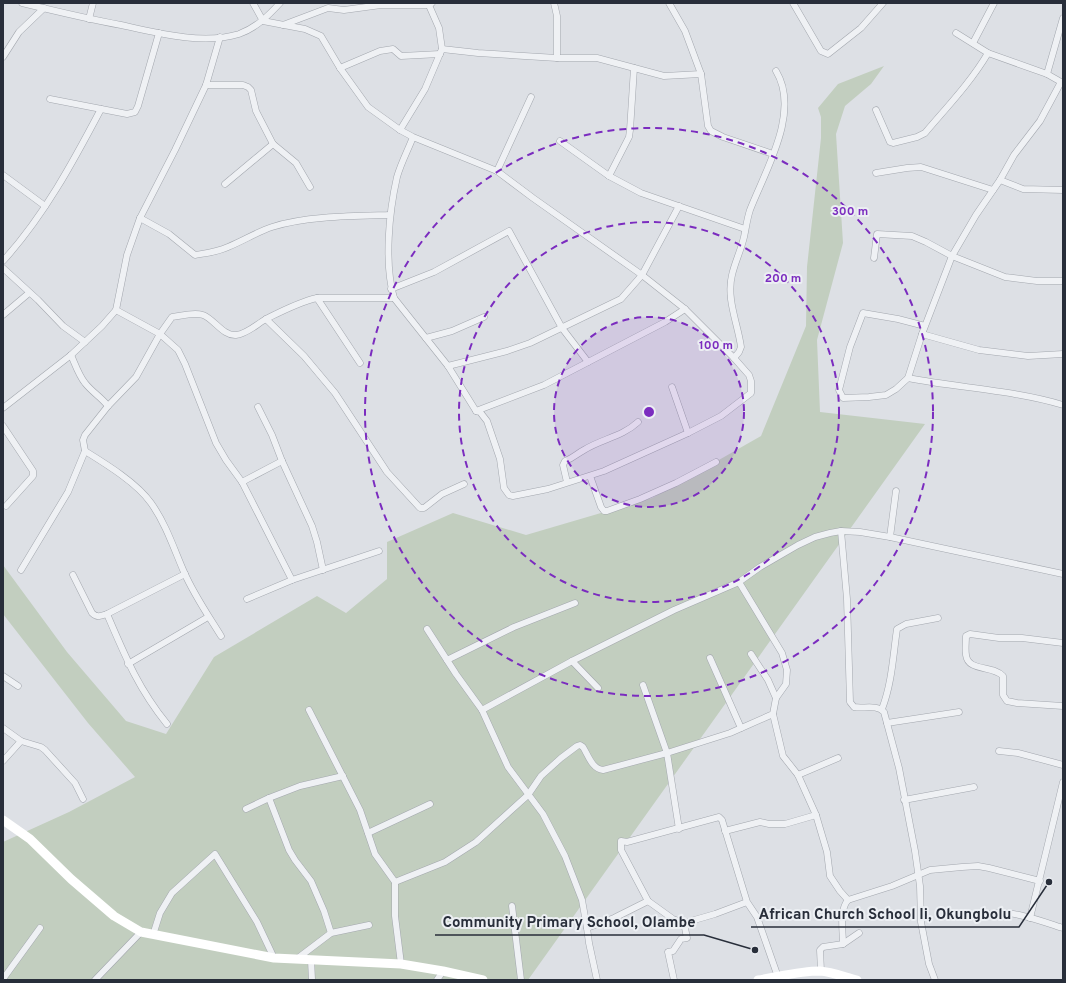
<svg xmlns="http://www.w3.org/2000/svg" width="1066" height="983" viewBox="0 0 1066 983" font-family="Overpass,sans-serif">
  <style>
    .green { fill: #c2cebf }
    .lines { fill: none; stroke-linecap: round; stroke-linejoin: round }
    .minor-casing { stroke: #a3a7ae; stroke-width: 7 }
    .minor { stroke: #eff1f4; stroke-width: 6 }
    .secondary { stroke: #fff; stroke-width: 9 }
    .ring { fill: none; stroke: #7b2cbf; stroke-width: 2; stroke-dasharray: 7 5 }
    .centre { fill: #7b2cbf; stroke: #eceff3; stroke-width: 2 }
    .ring-label { font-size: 12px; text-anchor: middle; font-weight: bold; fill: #7b2cbf; stroke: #eceff3; stroke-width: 4; stroke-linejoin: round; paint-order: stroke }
    .leader { fill: none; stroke: #282e3a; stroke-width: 1.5 }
    .callout-dot { fill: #282e3a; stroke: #eceff3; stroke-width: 1.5 }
    .callout-label { font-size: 15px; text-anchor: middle; font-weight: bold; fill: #282e3a; stroke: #eceff3; stroke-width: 4; stroke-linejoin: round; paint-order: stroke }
  </style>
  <rect width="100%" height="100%" fill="#dde0e5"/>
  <path class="green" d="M 884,66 L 871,84 L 845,106 L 836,134 L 843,243 L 817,340 L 820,412 L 925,424 L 528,980 L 3,980 L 3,842 L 69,812 L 135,777 L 88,723 L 3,614 L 3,565 L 67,652 L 126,721 L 166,734 L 214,657 L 317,596 L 346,613 L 387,579 L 387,542 L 453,513 L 526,535 L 652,498 L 761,436 L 806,326 L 807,267 L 821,138 L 821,117 L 818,108 L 838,84 Z"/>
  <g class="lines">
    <defs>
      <g id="minor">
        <path d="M 22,3 C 55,11 88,19 121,25 C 157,33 203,45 239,34 C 256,28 268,16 280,3"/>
        <path d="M 253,3 L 263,21 L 305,29 L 321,36 L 340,68 L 368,107 L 400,130 L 413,137 L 497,171 L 533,198 L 642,275 L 685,309 L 734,358 L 749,375 L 751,381 L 751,393 L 721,416 L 688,433 L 604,471 L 548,489 L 513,496 L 509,495 L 504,488 L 500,459 L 487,421 L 480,412 L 476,411 L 448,366 L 394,298 C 384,263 389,212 397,177 C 401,163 408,150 413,137"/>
        <path d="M 554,3 L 557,16 L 557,58"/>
        <path d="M 669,3 L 685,31 L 701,74 L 708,126 L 711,131 L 723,137 L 773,154"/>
        <path d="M 793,3 L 821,51 L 828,54 L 861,28 L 883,3"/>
        <path d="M 89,19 L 93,3"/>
        <path d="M 283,25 L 328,8 L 344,10 L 381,5 L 428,5 L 432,3"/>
        <path d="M 956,33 L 988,53 L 1047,74"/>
        <path d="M 973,43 L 994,3"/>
        <path d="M 442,49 L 478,53 L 557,58 L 597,58 L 664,76 L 701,74"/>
        <path d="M 3,57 L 19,32 L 44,8"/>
        <path d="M 340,68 L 380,51 L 393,49 L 401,56 L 440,54"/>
        <path d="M 206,85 L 243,85 L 248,87 L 251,90 L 256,111 L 273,144 L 296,163 L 310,187"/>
        <path d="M 50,99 L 127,114 L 135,112 L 138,106 L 159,33"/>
        <path d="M 876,110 L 890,142 L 893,143 L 917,137 L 925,133 C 947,107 971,82 988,53"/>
        <path d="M 400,130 L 425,89 L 442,49 L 439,28 L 428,3"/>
        <path d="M 560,141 L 609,176 L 641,193 L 745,229"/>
        <path d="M 497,171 L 531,97"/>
        <path d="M 876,173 L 907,168 L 921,167 L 993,190"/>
        <path d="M 3,175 L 45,206"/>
        <path d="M 609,176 L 629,137 L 630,130 L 634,68"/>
        <path d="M 1000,180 L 1023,189 L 1063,190"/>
        <path d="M 225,184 L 273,144"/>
        <path d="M 140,218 L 169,234 L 195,255 C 207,253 217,252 228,247 C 243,241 257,232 272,227 C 306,216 355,216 390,215"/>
        <path d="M 874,258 L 877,234 L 912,236 L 926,242 L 952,256 L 1005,277 L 1037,281 L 1063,281"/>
        <path d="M 3,261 C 44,216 73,162 101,109"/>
        <path d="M 3,268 L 38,300 L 63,326 L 85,342"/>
        <path d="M 391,289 L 434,272 L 509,231 L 562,328 L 588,362"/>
        <path d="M 317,298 L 360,363"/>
        <path d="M 116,310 L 160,334 L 178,350 L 185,364 L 216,443 L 226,460 L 242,482 L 292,580"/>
        <path d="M 3,315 L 29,293"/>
        <path d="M 266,319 L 304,356 L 335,393 L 387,472 L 420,508 L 424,508 L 442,494 L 464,484"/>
        <path d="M 925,326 L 898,319 L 863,313 L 850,347 L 839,390 L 843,398 L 869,397 L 886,395 L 896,389 L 908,378 L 922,334 L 952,256 L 976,215 L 1000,180 L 1014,155 L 1040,121 L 1061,82 L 1047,74 L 1063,18"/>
        <path d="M 922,334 L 979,350 L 1028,356 L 1063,354"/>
        <path d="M 426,338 L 452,331 L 484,317"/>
        <path d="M 71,355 C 75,364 79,376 85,383 C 92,392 101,397 108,406"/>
        <path d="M 734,358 L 739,352 L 741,347 C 738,324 726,299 732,275 C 735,262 741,250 744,237 C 746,228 747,219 750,210 C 765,171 801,112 776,71"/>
        <path d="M 448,366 L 507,351 L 530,343 L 621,299 L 642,275 L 679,206"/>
        <path d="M 908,378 C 959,388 1013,390 1063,405"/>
        <path d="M 672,387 L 688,433"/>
        <path d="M 258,407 L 272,435 L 282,461 L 312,526 L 317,542 L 323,570"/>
        <path d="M 3,408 L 71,355 L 102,326 L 116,310 L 127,255 L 140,218 L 175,150 L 206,85 L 220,37"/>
        <path d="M 476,411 L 544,385 L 665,322 L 685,309"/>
        <path d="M 3,426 L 33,471 L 33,476 L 6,506"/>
        <path d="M 85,451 C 106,464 137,483 151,503 C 166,524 174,549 184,572 C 194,595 208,615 221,636"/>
        <path d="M 590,476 L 601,507 L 604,511 L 607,511 L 640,499 L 676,483 L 716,462"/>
        <path d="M 242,482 L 282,461"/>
        <path d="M 567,482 L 563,465 L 565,461 C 574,458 576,454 584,450 C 601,439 622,437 638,422"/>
        <path d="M 841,531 L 847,599 L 850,702 L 854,707 C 863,709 877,704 884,712 L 899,768 L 915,851 L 920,886 L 921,922 L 929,964 L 935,980"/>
        <path d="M 890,537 L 896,491"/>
        <path d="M 21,570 L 68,492 L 85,451 L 83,440 L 85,435 L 108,406 L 136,377 L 160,334 L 172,317 C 181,316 193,312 203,315 C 214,319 223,336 236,335 C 247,334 257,324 266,319 C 282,311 299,302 317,298 L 394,298"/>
        <path d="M 73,575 L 92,613 C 97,618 101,616 107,614 L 185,574"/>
        <path d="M 247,599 L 292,580 L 379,551"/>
        <path d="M 107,614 C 125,656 138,688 167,724"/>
        <path d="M 427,629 L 456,674 L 482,710 L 508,767 L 543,814 L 565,856 L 582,900 L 587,928 L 589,943 L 597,980"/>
        <path d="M 1063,643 L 1022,638 L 999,638 L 970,634 L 966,636 C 966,642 965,649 966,655 C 968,672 993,665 1003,676 L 1003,695 L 1007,701 L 1017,703 L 1063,706"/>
        <path d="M 751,654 L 768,680 L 776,698"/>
        <path d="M 710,658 L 741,728"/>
        <path d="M 447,660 L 514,627 L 575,603"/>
        <path d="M 572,661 L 598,688"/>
        <path d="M 128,664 L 208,617"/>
        <path d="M 3,676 L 18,686"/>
        <path d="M 643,685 L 667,753 L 679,829"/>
        <path d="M 882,709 C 892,683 893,656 897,629 L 906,624 L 938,618"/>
        <path d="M 309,710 L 360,810 L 375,854 L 395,882 L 445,862 L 476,842 L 528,795 L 541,776 L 561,758 L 577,746 L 580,745 L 583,747 C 588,755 592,769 603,770 L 667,753 L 730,733 L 773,714 L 776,698 L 786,684 L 787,670 L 782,653 L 739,582"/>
        <path d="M 482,710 L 572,661 L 674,610 L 739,582 L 760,567 L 798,545 L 815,537 L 830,533 L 841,531 L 860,532 L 890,537 L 1063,574"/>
        <path d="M 773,714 L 783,756 L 798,775 L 816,815 L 827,852 L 830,876 L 840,891 L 848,900"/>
        <path d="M 887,723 L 959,712"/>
        <path d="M 3,728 L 21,741 L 41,747 L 45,750 L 75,783 L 83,799"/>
        <path d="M 999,751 L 1018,753 L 1063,765"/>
        <path d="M 3,761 L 21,741"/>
        <path d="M 798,775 L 838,758"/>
        <path d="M 269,798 L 289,850 L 295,860 L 311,881 L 324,911 L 331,933"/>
        <path d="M 904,800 L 974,787"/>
        <path d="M 246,809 L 269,798 L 300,786 L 343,776"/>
        <path d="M 725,831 L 760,822 L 769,824 L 785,824 L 816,815"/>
        <path d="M 368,833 L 430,804"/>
        <path d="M 395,882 L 395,916 L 401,964"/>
        <path d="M 747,902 L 715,914 L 684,923 L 673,919 L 648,901 L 621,850 L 621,841 L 627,842 L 719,817 L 722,820 L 747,902 L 757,917 L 778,977"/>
        <path d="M 512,906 L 521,980"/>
        <path d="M 989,914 C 1007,908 1044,922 1063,928"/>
        <path d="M 1030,918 L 1063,782"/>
        <path d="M 587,928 L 614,918 L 648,901"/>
        <path d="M 153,935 L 160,913 L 172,893 L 215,854 L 257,922 L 274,958"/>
        <path d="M 843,944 C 843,932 839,910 848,900 L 892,886 L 930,870 L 962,867 L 978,866 L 989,868 L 1040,881"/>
        <path d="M 298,958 L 331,933 L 369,925"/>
        <path d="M 311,960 L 312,980"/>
        <path d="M 821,971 L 820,950 L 823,947 L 843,944 L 859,933"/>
        <path d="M 3,979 L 40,928"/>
        <path d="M 95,980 L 141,932"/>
        <path d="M 437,980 L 443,971"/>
        <path d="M 674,980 L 668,952 L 673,951 L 681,939 L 687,938 L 684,923"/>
      </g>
    </defs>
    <use href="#minor" class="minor-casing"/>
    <use href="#minor" class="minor"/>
    <g class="secondary">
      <path d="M 3,820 L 30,839 L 71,879 L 114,916 L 141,932 L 274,958 L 401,964 L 443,971 L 483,980"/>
      <path d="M 758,980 C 778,977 799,971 820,971 C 832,972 845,977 857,980"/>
    </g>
  </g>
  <circle cx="649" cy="412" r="95" fill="#7b2cbf" fill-opacity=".12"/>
  <g class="ring">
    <circle cx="649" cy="412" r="95"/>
    <circle cx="649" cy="412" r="190"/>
    <circle cx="649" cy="412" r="284"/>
  </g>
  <circle cx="649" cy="412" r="6" class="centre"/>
  <g class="ring-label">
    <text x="850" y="215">300 m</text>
    <text x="783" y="282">200 m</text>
    <text x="716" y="349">100 m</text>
  </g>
  <path class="leader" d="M1049 882L1019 927H751M755 950L704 935H435"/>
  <g class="callout-dot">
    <circle cx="1049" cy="882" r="4"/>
    <circle cx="755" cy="950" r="4"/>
  </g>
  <g class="callout-label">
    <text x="885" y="919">African Church School Ii, Okungbolu</text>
    <text x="569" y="927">Community Primary School, Olambe</text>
  </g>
  <rect width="1066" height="983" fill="none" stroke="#282e3a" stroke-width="8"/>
</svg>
